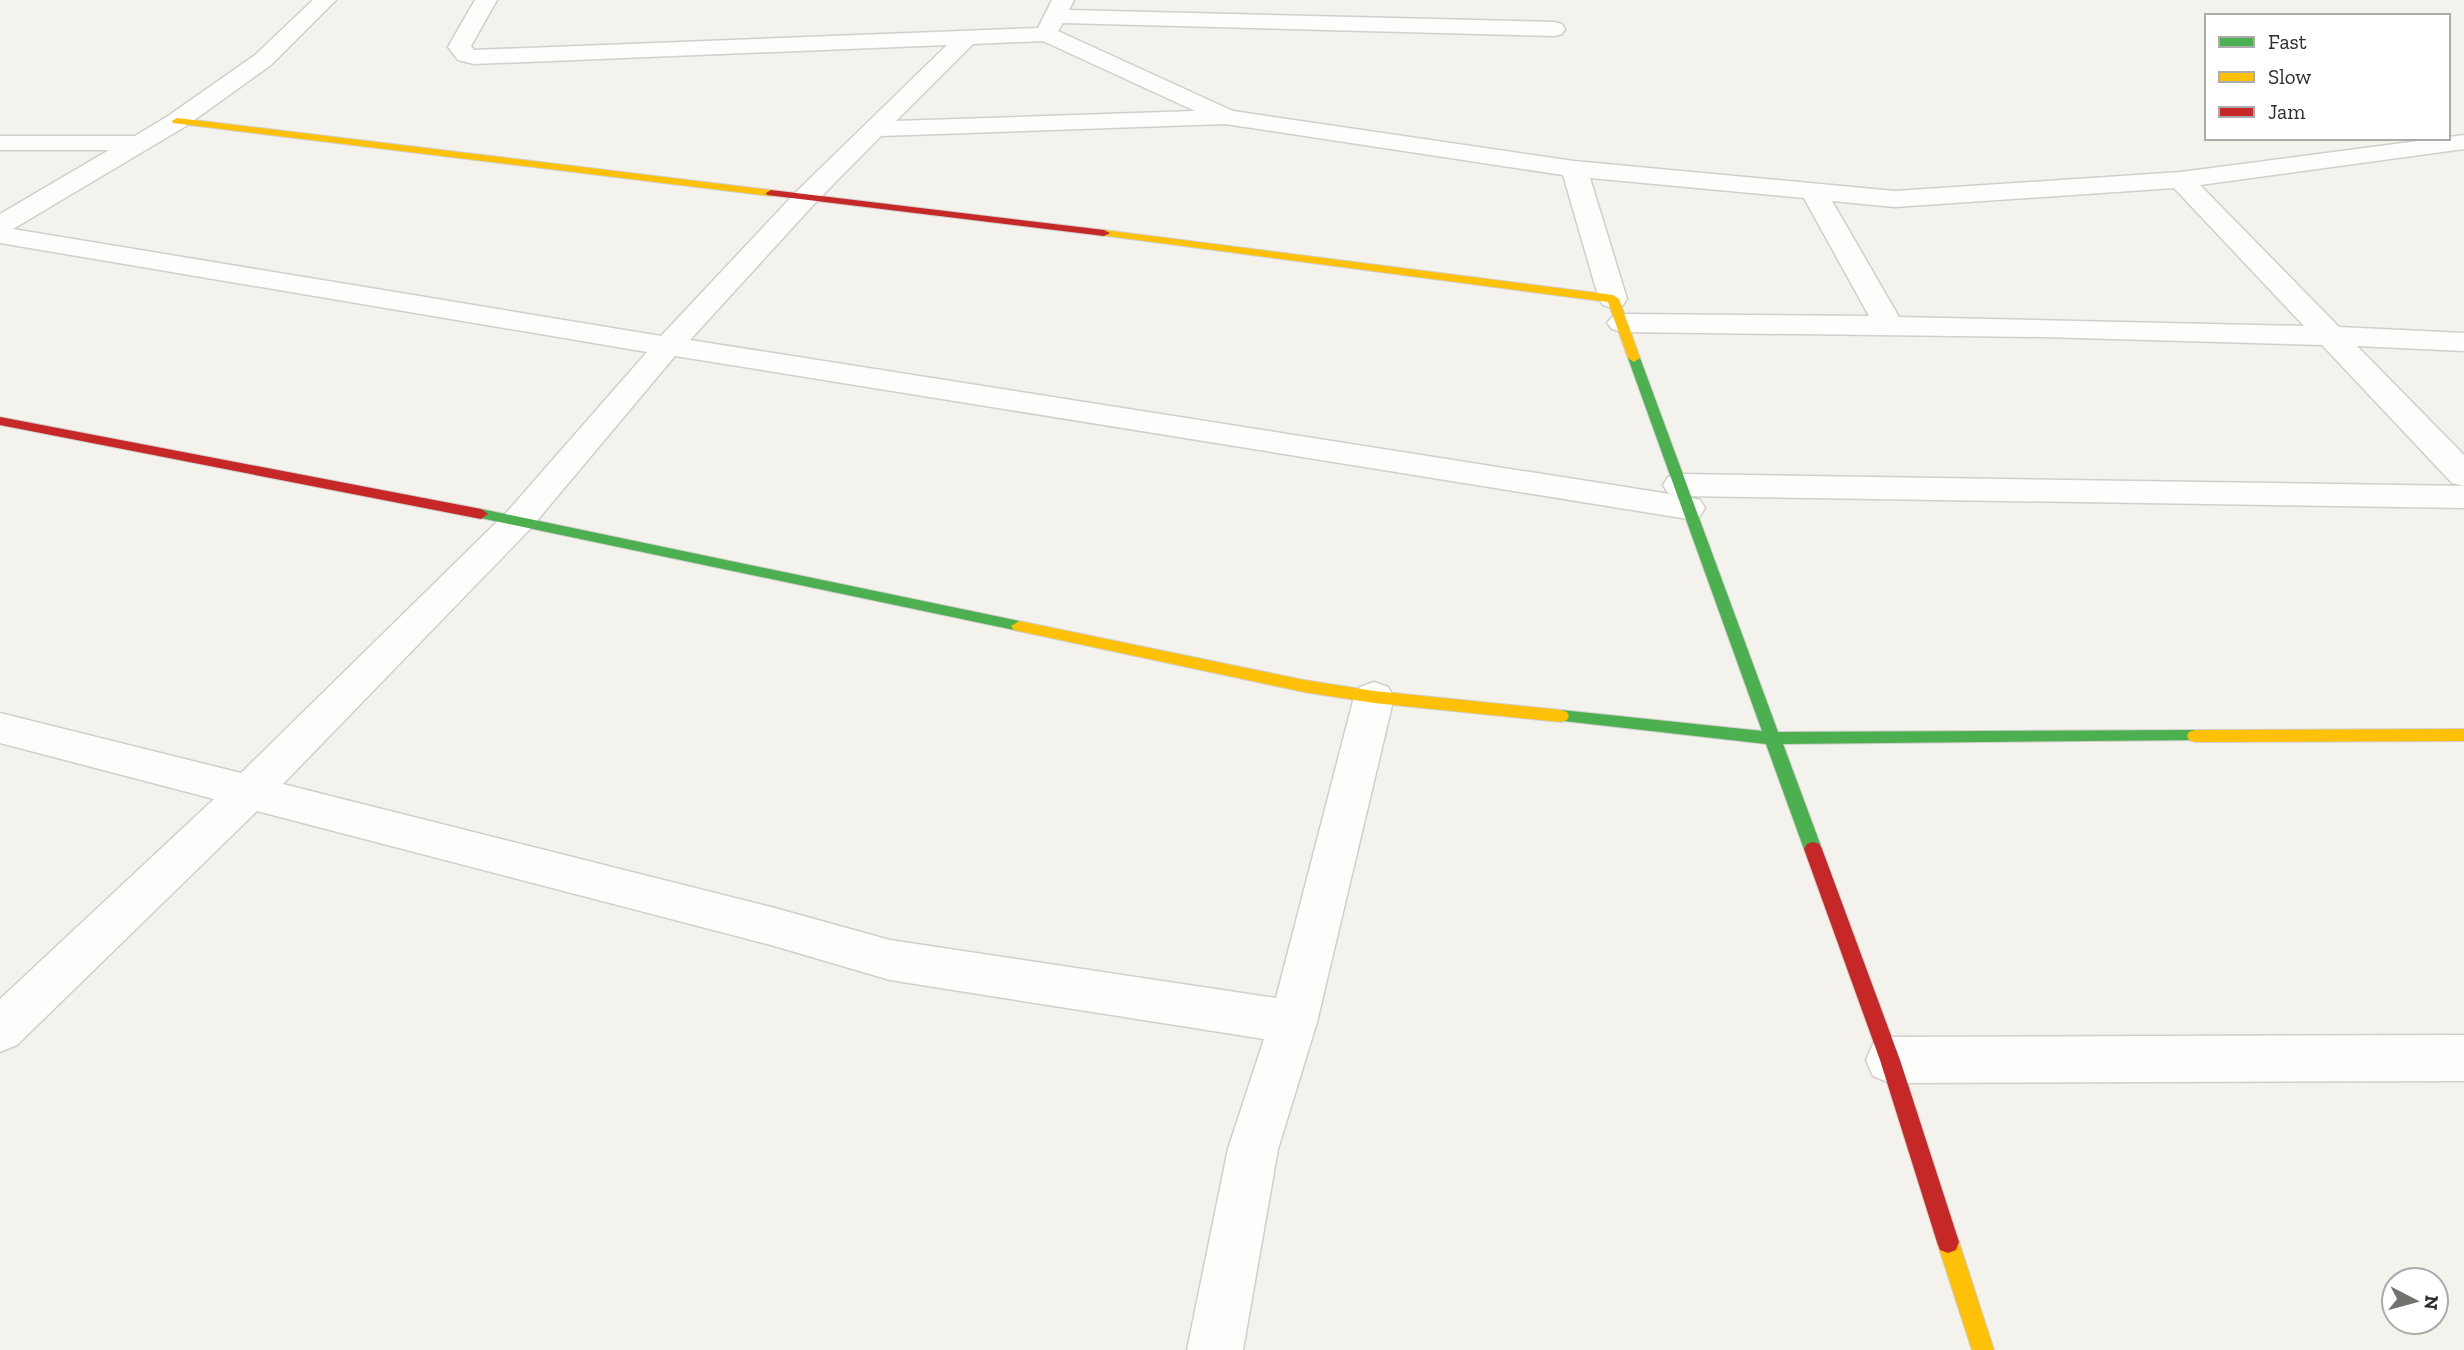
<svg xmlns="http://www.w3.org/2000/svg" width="2464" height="1350" viewBox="0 0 2464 1350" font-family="'Zilla Slab',serif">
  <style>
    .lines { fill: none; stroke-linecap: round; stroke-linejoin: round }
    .street-casing { stroke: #d0cfcb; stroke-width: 3 }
    .fast-casing { stroke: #d0cfcb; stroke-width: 2 }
    .slow-casing { stroke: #d0cfcb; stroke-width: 2 }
    .jam-casing { stroke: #d0cfcb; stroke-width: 2 }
    .street { fill: #fdfdfc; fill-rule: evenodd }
    .fast { fill: #4caf50; fill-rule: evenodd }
    .slow { fill: #ffc107; fill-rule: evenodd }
    .jam { fill: #c62828; fill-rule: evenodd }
  </style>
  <rect width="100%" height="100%" fill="#f3f2ed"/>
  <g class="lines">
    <defs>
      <g id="street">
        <path d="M 313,0 L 336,0 L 271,65 L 186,126 L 13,229 L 661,336 L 798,190 L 947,45 L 474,64 L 458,60 L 448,47 L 475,0 L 497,0 L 471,46 L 474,50 L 1038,28 L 1052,0 L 1074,0 L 1069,10 L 1554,22 L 1562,24 L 1565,29 L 1562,34 L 1554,36 L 1063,23 L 1058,31 L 1233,111 L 1574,161 L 1895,191 L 2181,172 L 2464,135 L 2464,149 L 2200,185 L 2339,327 L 2464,333 L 2464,351 L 2357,346 L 2464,455 L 2464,486 L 2452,483 L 2322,345 L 2043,337 L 1622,332 L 1612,329 L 1607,323 L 1612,317 L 1622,314 L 1869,316 L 1804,198 L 1590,178 L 1627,299 L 1623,305 L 1613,308 L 1603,305 L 1599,299 L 1563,175 L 1225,124 L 881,136 L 816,202 L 690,340 L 1676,495 L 1668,493 L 1663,485 L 1668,477 L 1680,474 L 2464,486 L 2464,508 L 1683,496 L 1700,500 L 1705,508 L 1700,516 L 1688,519 L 675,356 L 530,529 L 283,784 L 771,907 L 890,940 L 1276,998 L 1354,697 L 1360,687 L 1374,682 L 1388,687 L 1394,697 L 1317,1022 L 1278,1149 L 1243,1350 L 1187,1350 L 1228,1149 L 1264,1039 L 890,980 L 771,945 L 257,811 L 17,1045 L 0,1052 L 0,999 L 214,799 L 0,743 L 0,713 L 241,773 L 506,513 L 647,352 L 0,243 L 0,214 L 109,150 L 0,150 L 0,136 L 135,136 L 168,116 L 255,55 ZM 1043,41 L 1195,111 L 896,121 L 973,44 ZM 2174,188 L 2304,326 L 1899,317 L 1832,201 L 1895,207 Z"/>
        <path d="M 2464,1035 L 2464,1081 L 1890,1083 L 1873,1076 L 1866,1060 L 1873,1044 L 1890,1037 Z"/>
      </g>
      <g id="fast">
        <path d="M 1634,354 L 1640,358 L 1778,732 L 2195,730 L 2201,732 L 2203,736 L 2201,740 L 1783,744 L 1822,849 L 1819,854 L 1813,856 L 1807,854 L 1804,849 L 1766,744 L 1555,720 L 1553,716 L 1555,712 L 1561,710 L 1762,731 L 1628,358 Z"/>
        <path d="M 481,509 L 1019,621 L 1027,626 L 1019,631 L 476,517 L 474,514 Z"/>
      </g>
      <g id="slow">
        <path d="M 177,118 L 771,190 L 776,193 L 771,196 L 173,123 L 172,121 Z"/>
        <path d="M 1104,230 L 1613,295 L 1619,299 L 1640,358 L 1634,362 L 1628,358 L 1608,302 L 1100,235 L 1098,233 Z"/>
        <path d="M 1019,621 L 1304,680 L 1374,691 L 1561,710 L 1567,712 L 1569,716 L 1567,720 L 1561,722 L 1374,703 L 1304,692 L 1014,630 L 1011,626 Z"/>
        <path d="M 2464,729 L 2464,741 L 2195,742 L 2189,740 L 2187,736 L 2189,732 L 2195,730 Z"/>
        <path d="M 1948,1231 L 1956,1234 L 1959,1242 L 1994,1350 L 1972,1350 L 1937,1242 L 1940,1234 Z"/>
      </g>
      <g id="jam">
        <path d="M 771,190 L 1104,230 L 1110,233 L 1104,236 L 767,195 L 766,193 Z"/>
        <path d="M 0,417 L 481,509 L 488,514 L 481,519 L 0,425 Z"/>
        <path d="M 1813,842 L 1819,844 L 1822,849 L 1900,1060 L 1959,1242 L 1956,1250 L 1948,1253 L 1940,1250 L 1937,1242 L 1880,1060 L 1804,849 L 1807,844 Z"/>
      </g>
    </defs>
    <use href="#street" class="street-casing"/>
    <use href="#fast" class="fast-casing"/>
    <use href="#slow" class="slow-casing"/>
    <use href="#jam" class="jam-casing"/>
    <use href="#street" class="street"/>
    <use href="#fast" class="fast"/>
    <use href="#slow" class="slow"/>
    <use href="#jam" class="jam"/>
  </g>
  <rect x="2205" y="14" width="245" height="126" fill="#ffffff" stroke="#ababaa" stroke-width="2"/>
  <rect x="2219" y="37" width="35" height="10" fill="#4caf50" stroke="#ababaa" stroke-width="2"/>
  <text x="2268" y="49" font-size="21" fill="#2e2d2a">Fast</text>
  <rect x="2219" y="72" width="35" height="10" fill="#ffc107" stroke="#ababaa" stroke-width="2"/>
  <text x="2268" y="84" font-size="21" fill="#2e2d2a">Slow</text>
  <rect x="2219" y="107" width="35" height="10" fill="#c62828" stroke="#ababaa" stroke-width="2"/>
  <text x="2268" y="119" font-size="21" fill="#2e2d2a">Jam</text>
  <g transform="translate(2415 1301) rotate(96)"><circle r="33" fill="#ffffff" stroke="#ababaa" stroke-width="2"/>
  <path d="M0-5L12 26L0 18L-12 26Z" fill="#73726e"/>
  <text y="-10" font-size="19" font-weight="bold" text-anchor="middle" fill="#2e2d2a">N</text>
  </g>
</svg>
